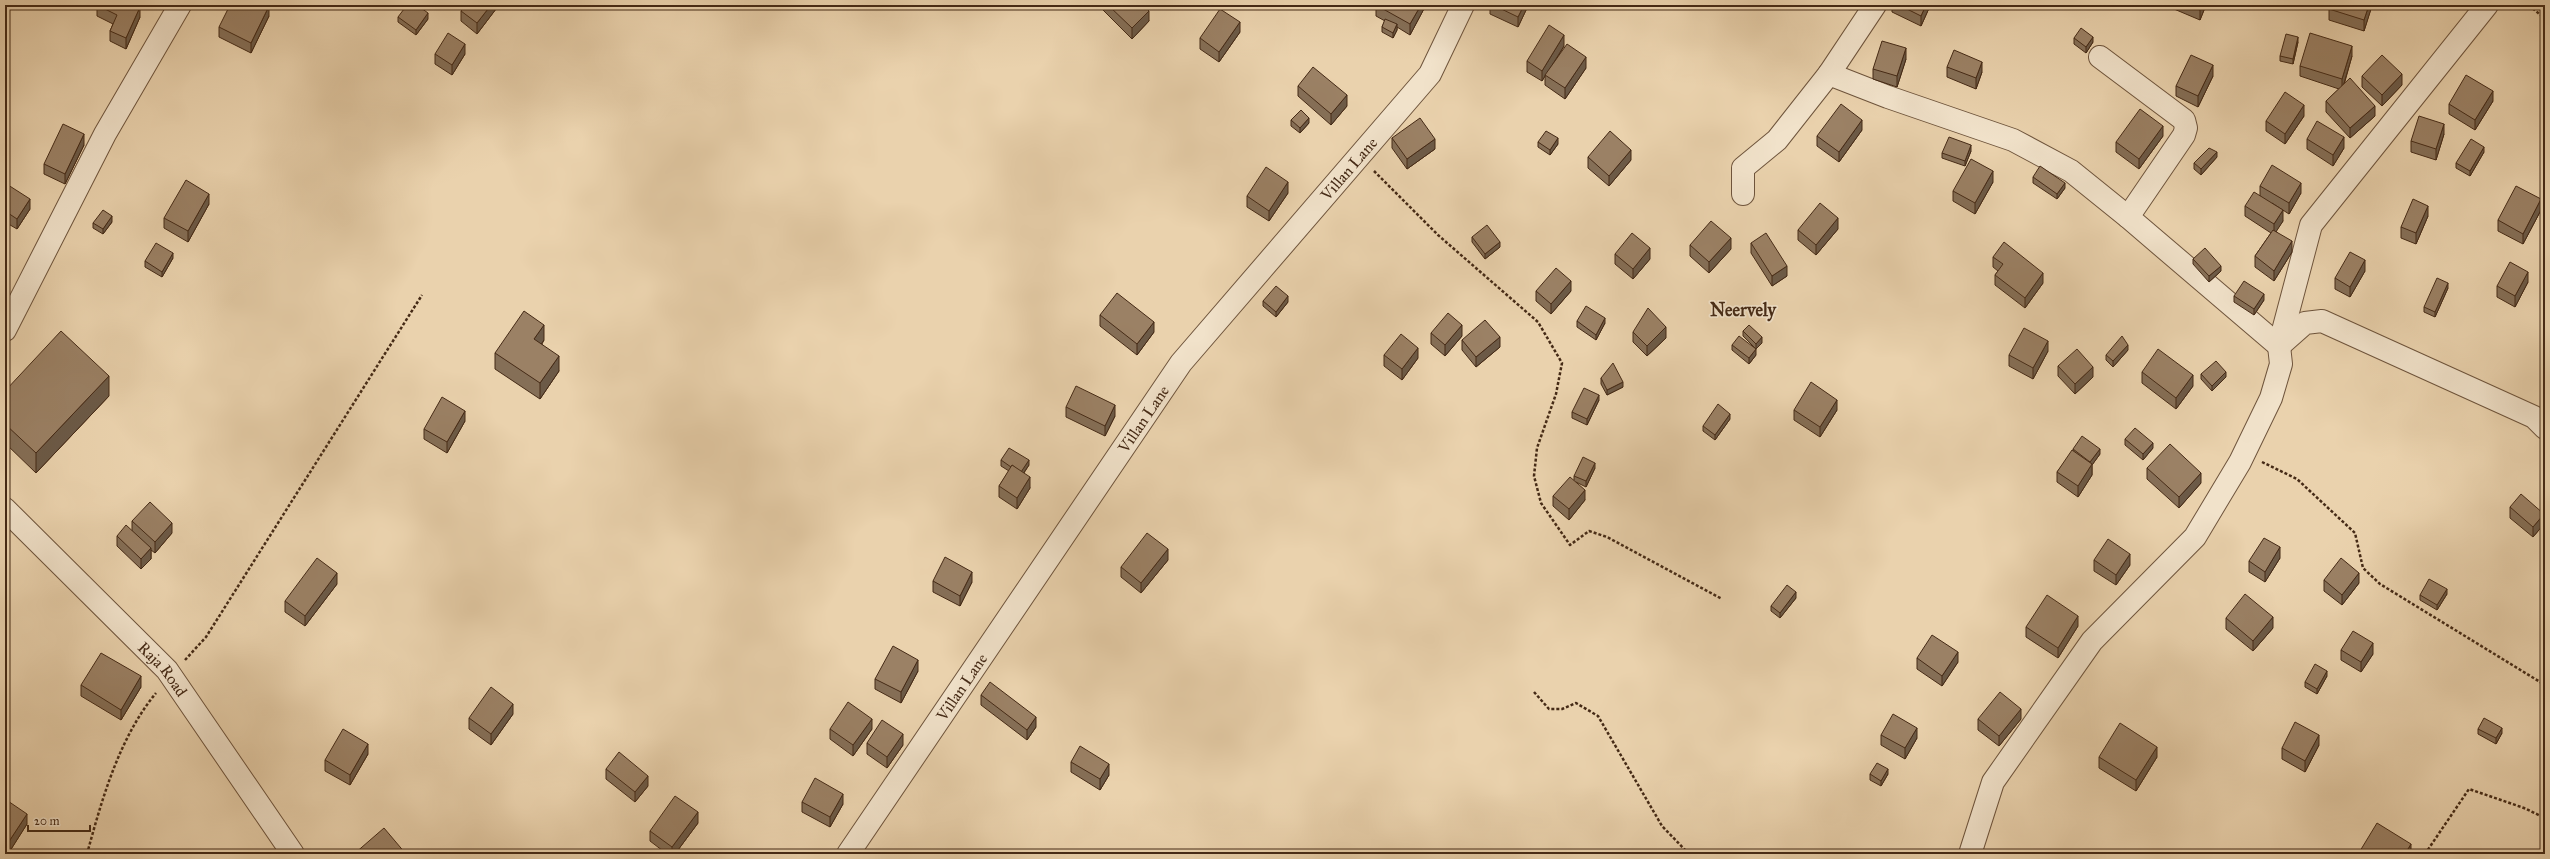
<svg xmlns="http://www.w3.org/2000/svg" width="2550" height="859" viewBox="0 0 2550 859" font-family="'IM FELL Great Primer',serif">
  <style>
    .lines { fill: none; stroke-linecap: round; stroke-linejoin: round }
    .minor-casing { stroke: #6e543c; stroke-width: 24 }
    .path { stroke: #452a16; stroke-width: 2.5; stroke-dasharray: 3 2; stroke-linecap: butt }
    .minor { stroke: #f1e2ca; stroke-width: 22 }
    .wall { fill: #856f57; stroke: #452a16 }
    .shaded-wall { fill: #6c5a47; stroke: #452a16 }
    .building { fill: #9b8165; stroke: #452a16 }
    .labels { text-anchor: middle; stroke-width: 3.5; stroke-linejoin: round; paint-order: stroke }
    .street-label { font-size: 16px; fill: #452a16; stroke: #f1e2ca }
    .quarter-label { font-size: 18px; font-weight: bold; fill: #452a16; stroke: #f1e2ca }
  </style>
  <rect width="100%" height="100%" fill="#ead2ad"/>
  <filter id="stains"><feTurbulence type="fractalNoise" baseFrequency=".005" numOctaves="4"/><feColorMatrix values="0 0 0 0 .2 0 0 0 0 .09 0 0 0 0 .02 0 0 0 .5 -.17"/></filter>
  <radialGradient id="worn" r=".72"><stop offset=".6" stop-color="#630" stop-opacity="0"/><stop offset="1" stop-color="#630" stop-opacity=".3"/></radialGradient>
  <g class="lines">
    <defs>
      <g id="minor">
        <path d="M 1875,5 L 1829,74 L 1888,97 L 2013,140 L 2071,171 L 2128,217"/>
        <path d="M 2100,57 L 2184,120 L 2186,128 L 2184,135 L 2128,217 L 2279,346"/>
        <path d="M 1743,194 L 1743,168 L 1777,140 L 1829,74"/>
        <path d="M 5,330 L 105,134 L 180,5"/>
        <path d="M 2279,346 L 2305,323 L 2322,321 L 2534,417 L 2545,428"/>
        <path id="s1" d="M 5,509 L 167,670 L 293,854"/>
        <path id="s2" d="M 848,854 L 1181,363 L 1430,74 L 1463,5"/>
        <path d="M 1970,854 L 1993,782 L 2092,641 L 2195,537 L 2240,462 L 2271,398 L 2281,364 L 2279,346 L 2311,225 L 2487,5"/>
      </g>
    </defs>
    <use href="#minor" class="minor-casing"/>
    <g class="path">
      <path d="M 2529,5 L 2545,19"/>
      <path d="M 1374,171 L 1438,235 L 1538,322 L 1562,363 L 1556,394 L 1537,448 L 1534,476 L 1541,503 L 1570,545 L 1589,531 L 1607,537 L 1722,599"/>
      <path d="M 2262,462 L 2297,479 L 2355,533 L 2363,568 L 2380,584 L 2545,685"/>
      <path d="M 185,660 L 206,637 L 422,295"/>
      <path d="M 1534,692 L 1549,709 L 1562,709 L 1576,703 L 1598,716 L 1662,826 L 1689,854"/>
      <path d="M 1499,850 L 1504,854"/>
      <path d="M 87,854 C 102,799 119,738 156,693"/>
      <path d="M 2425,854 L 2469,789 L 2524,808 L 2545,818"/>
    </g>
    <use href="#minor" class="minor"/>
  </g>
  <g class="wall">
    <path d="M 97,5 L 140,17 L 126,49 L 110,41 L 110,31 L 113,24 L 97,16 Z"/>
    <path d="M 496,5 L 496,9 L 477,34 L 461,21 L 461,11 Z"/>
    <path d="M 1103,5 L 1143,5 L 1149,21 L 1132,39 L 1103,10 Z"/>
    <path d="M 1376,5 L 1426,5 L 1410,35 L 1397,27 L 1397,30 L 1393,38 L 1382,32 L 1382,27 L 1385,21 L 1376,16 Z"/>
    <path d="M 1490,5 L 1527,5 L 1527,8 L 1518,27 L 1490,14 Z"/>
    <path d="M 1892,5 L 1930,5 L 1930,6 L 1921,26 L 1892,12 Z"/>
    <path d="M 2174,5 L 2206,5 L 2200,20 L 2174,9 Z"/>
    <path d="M 2372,5 L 2364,31 L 2329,20 L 2329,9 Z"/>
    <path d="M 269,16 L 251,53 L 219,37 L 219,27 Z"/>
    <path d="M 398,17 L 428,19 L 416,35 L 398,22 Z"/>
    <path d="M 1240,32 L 1219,62 L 1200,49 L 1200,38 Z"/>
    <path d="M 2074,38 L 2093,42 L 2086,53 L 2074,44 Z"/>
    <path d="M 2298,42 L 2293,64 L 2280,61 L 2280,56 Z"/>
    <path d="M 1564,46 L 1554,63 L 1586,68 L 1565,99 L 1545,85 L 1545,76 L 1542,81 L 1527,72 L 1527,61 Z"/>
    <path d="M 435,54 L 465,54 L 452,75 L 435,64 Z"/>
    <path d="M 2352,56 L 2344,85 L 2375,116 L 2350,138 L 2326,112 L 2326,101 L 2339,89 L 2300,76 L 2300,66 Z"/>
    <path d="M 1906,59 L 1897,87 L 1873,79 L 1873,69 Z"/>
    <path d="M 1947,67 L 1982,72 L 1976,89 L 1947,77 Z"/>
    <path d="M 2213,76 L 2198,107 L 2176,96 L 2176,86 Z"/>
    <path d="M 2362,76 L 2402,85 L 2382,106 L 2362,87 Z"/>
    <path d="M 1298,86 L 1347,106 L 1331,125 L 1298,96 Z"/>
    <path d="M 2493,101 L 2475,130 L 2449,114 L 2449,104 Z"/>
    <path d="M 2304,116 L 2285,144 L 2266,131 L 2266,121 Z"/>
    <path d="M 1291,120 L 1309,123 L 1300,133 L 1291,126 Z"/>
    <path d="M 1862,130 L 1839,162 L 1817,146 L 1817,136 Z"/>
    <path d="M 2444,134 L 2436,160 L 2411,152 L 2411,141 Z"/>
    <path d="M 2163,136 L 2139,169 L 2116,152 L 2116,142 Z"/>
    <path d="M 1392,138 L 1435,149 L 1407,169 L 1392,148 Z"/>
    <path d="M 2307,139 L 2344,148 L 2333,166 L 2307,149 Z"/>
    <path d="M 1538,142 L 1558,144 L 1550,155 L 1538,147 Z"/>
    <path d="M 84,145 L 65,184 L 44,174 L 44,164 Z"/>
    <path d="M 1971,151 L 1965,166 L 1942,158 L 1942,153 Z"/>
    <path d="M 2484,152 L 2470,176 L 2456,168 L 2456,163 Z"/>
    <path d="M 1588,157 L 1631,160 L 1609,186 L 1588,168 Z"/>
    <path d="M 2217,157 L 2201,175 L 2194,169 L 2194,163 Z"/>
    <path d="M 2033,177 L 2065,188 L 2057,199 L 2033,183 Z"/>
    <path d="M 1993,182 L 1975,214 L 1953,201 L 1953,191 Z"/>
    <path d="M 5,183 L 30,209 L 17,229 L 5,222 Z"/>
    <path d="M 2260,186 L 2301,193 L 2289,214 L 2272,203 L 2283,221 L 2276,231 L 2292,252 L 2274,281 L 2255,267 L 2255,256 L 2271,233 L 2245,216 L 2245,206 L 2260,196 Z"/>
    <path d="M 1288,193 L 1269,221 L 1247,207 L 1247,196 Z"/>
    <path d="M 209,204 L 188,242 L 164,228 L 164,218 Z"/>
    <path d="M 2541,210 L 2523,244 L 2498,231 L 2498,220 Z"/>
    <path d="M 2428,216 L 2416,244 L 2401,238 L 2401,227 Z"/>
    <path d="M 112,222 L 103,234 L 93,228 L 93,223 Z"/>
    <path d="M 1838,229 L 1816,255 L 1798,240 L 1798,230 Z"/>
    <path d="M 1472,237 L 1500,247 L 1485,259 L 1472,242 Z"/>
    <path d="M 1751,243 L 1787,276 L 1772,286 L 1751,253 Z"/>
    <path d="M 1690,245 L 1731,249 L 1709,273 L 1690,256 Z"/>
    <path d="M 1615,254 L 1650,259 L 1633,279 L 1615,264 Z"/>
    <path d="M 1993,257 L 2043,283 L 2025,308 L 1995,285 L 1995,275 L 1998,271 L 1993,267 Z"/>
    <path d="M 173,258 L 162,277 L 145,267 L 145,261 Z"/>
    <path d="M 2193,259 L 2221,271 L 2209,282 L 2193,264 Z"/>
    <path d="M 2365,271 L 2350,297 L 2335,289 L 2335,278 Z"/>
    <path d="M 2528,282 L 2515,307 L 2497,297 L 2497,286 Z"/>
    <path d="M 2448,288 L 2435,317 L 2424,312 L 2424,307 Z"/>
    <path d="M 1536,291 L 1571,291 L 1551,314 L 1536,301 Z"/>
    <path d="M 2234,296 L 2264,300 L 2254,315 L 2234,302 Z"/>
    <path d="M 1263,301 L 1288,302 L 1276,317 L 1263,306 Z"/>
    <path d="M 1100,315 L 1154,332 L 1137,355 L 1100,326 Z"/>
    <path d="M 1577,321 L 1605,323 L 1596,340 L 1577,327 Z"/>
    <path d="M 1743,331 L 1762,343 L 1756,349 L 1743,336 Z"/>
    <path d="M 1633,332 L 1666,338 L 1647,356 L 1633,342 Z"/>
    <path d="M 1431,333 L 1462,336 L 1445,356 L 1431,344 Z"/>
    <path d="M 544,340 L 542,344 L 559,371 L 540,399 L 495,369 L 495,353 Z"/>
    <path d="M 1462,340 L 1500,347 L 1476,367 L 1462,350 Z"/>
    <path d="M 1732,345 L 1756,355 L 1749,364 L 1732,350 Z"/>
    <path d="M 2128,350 L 2113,367 L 2106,360 L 2106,355 Z"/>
    <path d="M 2048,351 L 2033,379 L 2009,366 L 2009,355 Z"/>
    <path d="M 1384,355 L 1418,358 L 1402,380 L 1384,366 Z"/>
    <path d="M 2058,366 L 2093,377 L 2075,394 L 2058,376 Z"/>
    <path d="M 2142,372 L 2193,386 L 2176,409 L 2142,383 Z"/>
    <path d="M 2201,374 L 2226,377 L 2212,391 L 2201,379 Z"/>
    <path d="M 1601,378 L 1623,387 L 1607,395 L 1601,384 Z"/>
    <path d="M 5,391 L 109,396 L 36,473 L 5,443 Z"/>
    <path d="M 1599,400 L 1587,425 L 1572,418 L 1572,412 Z"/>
    <path d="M 2545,400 L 2545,414 L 2544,413 L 2544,402 Z"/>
    <path d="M 1066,407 L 1115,416 L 1105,436 L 1066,417 Z"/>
    <path d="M 1794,410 L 1837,410 L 1820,437 L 1794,420 Z"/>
    <path d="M 1730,419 L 1715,440 L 1703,431 L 1703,426 Z"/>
    <path d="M 465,421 L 447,453 L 424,439 L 424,429 Z"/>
    <path d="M 2125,439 L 2153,448 L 2143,460 L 2125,445 Z"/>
    <path d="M 2073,449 L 2100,454 L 2092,465 L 2092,475 L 2078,497 L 2057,482 L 2057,472 L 2073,451 Z"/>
    <path d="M 1001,460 L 1029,465 L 1024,473 L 1030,488 L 1017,509 L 999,497 L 999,486 L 1009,471 L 1001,466 Z"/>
    <path d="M 1595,468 L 1586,487 L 1576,482 L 1585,500 L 1569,520 L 1553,506 L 1553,496 L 1574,480 L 1574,476 Z"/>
    <path d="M 2147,468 L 2201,483 L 2179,508 L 2147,479 Z"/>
    <path d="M 2510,507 L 2544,524 L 2533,537 L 2510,518 Z"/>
    <path d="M 132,521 L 172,533 L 155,553 L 151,550 L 151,559 L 141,569 L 117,546 L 117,536 L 132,531 Z"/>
    <path d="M 2280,558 L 2265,582 L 2249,572 L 2249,561 Z"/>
    <path d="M 1168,560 L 1141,593 L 1121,577 L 1121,567 Z"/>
    <path d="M 2094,560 L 2130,565 L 2116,585 L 2094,571 Z"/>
    <path d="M 2324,580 L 2359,583 L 2342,605 L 2324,591 Z"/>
    <path d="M 933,581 L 972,582 L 960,606 L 933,592 Z"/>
    <path d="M 337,584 L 305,626 L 285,612 L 285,601 Z"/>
    <path d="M 2447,594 L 2437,610 L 2420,600 L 2420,595 Z"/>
    <path d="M 1796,598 L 1780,618 L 1771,611 L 1771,606 Z"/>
    <path d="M 2226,618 L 2273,628 L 2253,651 L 2226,629 Z"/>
    <path d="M 2078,626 L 2058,658 L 2026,637 L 2026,627 Z"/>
    <path d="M 2341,650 L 2373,654 L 2361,672 L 2341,660 Z"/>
    <path d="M 1917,658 L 1958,662 L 1942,686 L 1917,669 Z"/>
    <path d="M 918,671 L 901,703 L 875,689 L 875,679 Z"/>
    <path d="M 2327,676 L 2317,694 L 2305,687 L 2305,682 Z"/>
    <path d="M 81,685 L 141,687 L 121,720 L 81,696 Z"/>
    <path d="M 981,695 L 1036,727 L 1027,740 L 981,705 Z"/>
    <path d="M 513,714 L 491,745 L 469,729 L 469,718 Z"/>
    <path d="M 1978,719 L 2021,719 L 1999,746 L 1978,730 Z"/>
    <path d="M 830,729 L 872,729 L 853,756 L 830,739 Z"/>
    <path d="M 2478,729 L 2502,733 L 2496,744 L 2478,734 Z"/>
    <path d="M 1881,735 L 1917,738 L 1905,759 L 1881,745 Z"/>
    <path d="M 867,743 L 903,745 L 887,768 L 867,754 Z"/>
    <path d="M 2319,745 L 2305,772 L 2282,759 L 2282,748 Z"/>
    <path d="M 368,754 L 350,785 L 325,771 L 325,760 Z"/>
    <path d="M 2099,757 L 2157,757 L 2136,791 L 2099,768 Z"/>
    <path d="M 1071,762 L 1109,775 L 1100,790 L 1071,772 Z"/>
    <path d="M 606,769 L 648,786 L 635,802 L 606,779 Z"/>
    <path d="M 1870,774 L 1888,774 L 1881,786 L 1870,780 Z"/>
    <path d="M 5,799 L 27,824 L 8,854 L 5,854 Z"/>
    <path d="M 802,802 L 843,804 L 830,827 L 802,812 Z"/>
    <path d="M 698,823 L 675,854 L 667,854 L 650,841 L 650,831 Z"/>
    <path d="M 2360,851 L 2411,854 L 2360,854 Z"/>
  </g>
  <g class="shaded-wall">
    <path d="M 491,5 L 496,5 L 496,9 L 477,34 L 477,23 Z"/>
    <path d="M 1421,5 L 1426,5 L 1410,35 L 1410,24 Z"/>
    <path d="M 1524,5 L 1527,5 L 1527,8 L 1518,27 L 1518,17 Z"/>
    <path d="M 1926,5 L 1930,5 L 1930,6 L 1921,26 L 1921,16 Z"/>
    <path d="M 2202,5 L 2206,5 L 2200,20 L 2200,10 Z"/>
    <path d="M 2369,5 L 2372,5 L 2372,6 L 2364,31 L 2364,20 Z"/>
    <path d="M 269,6 L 269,16 L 251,53 L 251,43 Z"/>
    <path d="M 140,7 L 140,17 L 126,49 L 126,38 Z"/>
    <path d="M 1149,11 L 1149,21 L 1132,39 L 1132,28 Z"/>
    <path d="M 428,13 L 428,19 L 416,35 L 416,30 Z"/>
    <path d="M 1240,22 L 1240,32 L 1219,62 L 1219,52 Z"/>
    <path d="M 1397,24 L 1397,30 L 1393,38 L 1393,33 Z"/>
    <path d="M 1564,35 L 1564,46 L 1546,75 L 1545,75 L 1545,76 L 1542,81 L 1542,71 Z"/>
    <path d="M 2093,37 L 2093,42 L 2086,53 L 2086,47 Z"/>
    <path d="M 2298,37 L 2298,42 L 2293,64 L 2293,59 Z"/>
    <path d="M 465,44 L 465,54 L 452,75 L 452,65 Z"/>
    <path d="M 2352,46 L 2352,56 L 2342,90 L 2342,79 Z"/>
    <path d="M 1906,48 L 1906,59 L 1897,87 L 1897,76 Z"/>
    <path d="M 1586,57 L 1586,68 L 1565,99 L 1565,88 Z"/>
    <path d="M 1982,62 L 1982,72 L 1976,89 L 1976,78 Z"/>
    <path d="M 2213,65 L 2213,76 L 2198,107 L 2198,96 Z"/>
    <path d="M 2402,74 L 2402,85 L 2382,106 L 2382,95 Z"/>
    <path d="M 2493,91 L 2493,101 L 2475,130 L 2475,120 Z"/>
    <path d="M 1347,95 L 1347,106 L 1331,125 L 1331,114 Z"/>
    <path d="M 2304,105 L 2304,116 L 2285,144 L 2285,134 Z"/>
    <path d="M 2375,106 L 2375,116 L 2350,138 L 2350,128 Z"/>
    <path d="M 1309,118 L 1309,123 L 1300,133 L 1300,128 Z"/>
    <path d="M 1862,120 L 1862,130 L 1839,162 L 1839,152 Z"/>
    <path d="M 2444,124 L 2444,134 L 2436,160 L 2436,149 Z"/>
    <path d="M 2163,126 L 2163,136 L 2139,169 L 2139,159 Z"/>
    <path d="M 84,134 L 84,145 L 65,184 L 65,174 Z"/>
    <path d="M 2344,137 L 2344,148 L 2333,166 L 2333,155 Z"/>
    <path d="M 1558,138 L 1558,144 L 1550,155 L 1550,150 Z"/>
    <path d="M 1435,139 L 1435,149 L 1407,169 L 1407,159 Z"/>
    <path d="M 1971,145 L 1971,151 L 1965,166 L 1965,161 Z"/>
    <path d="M 2484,147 L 2484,152 L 2470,176 L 2470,171 Z"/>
    <path d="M 1631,150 L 1631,160 L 1609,186 L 1609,176 Z"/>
    <path d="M 2217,152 L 2217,157 L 2201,175 L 2201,169 Z"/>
    <path d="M 1993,171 L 1993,182 L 1975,214 L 1975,203 Z"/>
    <path d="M 1288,182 L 1288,193 L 1269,221 L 1269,211 Z"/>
    <path d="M 2065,183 L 2065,188 L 2057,199 L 2057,194 Z"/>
    <path d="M 2301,183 L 2301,193 L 2289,214 L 2289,203 Z"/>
    <path d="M 209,194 L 209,204 L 188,242 L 188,231 Z"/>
    <path d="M 30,199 L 30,209 L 17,229 L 17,219 Z"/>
    <path d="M 2541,199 L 2541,210 L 2523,244 L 2523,234 Z"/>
    <path d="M 2428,206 L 2428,216 L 2416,244 L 2416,233 Z"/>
    <path d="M 2283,210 L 2283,221 L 2274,235 L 2274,224 Z"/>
    <path d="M 112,216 L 112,222 L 103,234 L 103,229 Z"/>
    <path d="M 1838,218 L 1838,229 L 1816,255 L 1816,245 Z"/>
    <path d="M 1731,238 L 1731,249 L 1709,273 L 1709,262 Z"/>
    <path d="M 2292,241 L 2292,252 L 2274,281 L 2274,271 Z"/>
    <path d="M 1500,242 L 1500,247 L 1485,259 L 1485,254 Z"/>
    <path d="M 1650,248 L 1650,259 L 1633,279 L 1633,269 Z"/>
    <path d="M 173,253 L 173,258 L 162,277 L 162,272 Z"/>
    <path d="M 2365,260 L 2365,271 L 2350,297 L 2350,287 Z"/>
    <path d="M 1787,266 L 1787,276 L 1772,286 L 1772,276 Z"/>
    <path d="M 2221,266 L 2221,271 L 2209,282 L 2209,276 Z"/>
    <path d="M 2528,272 L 2528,282 L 2515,307 L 2515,296 Z"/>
    <path d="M 2043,273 L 2043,283 L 2025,308 L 2025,298 Z"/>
    <path d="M 1571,281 L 1571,291 L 1551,314 L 1551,304 Z"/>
    <path d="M 2448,283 L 2448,288 L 2435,317 L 2435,312 Z"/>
    <path d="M 2264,294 L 2264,300 L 2254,315 L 2254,309 Z"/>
    <path d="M 1288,296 L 1288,302 L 1276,317 L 1276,312 Z"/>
    <path d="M 1605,318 L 1605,323 L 1596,340 L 1596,335 Z"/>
    <path d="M 1154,322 L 1154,332 L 1137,355 L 1137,344 Z"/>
    <path d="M 544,325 L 544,340 L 534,354 L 534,339 Z"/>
    <path d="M 1462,325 L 1462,336 L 1445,356 L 1445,345 Z"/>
    <path d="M 1666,327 L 1666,338 L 1647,356 L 1647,346 Z"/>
    <path d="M 1500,337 L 1500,347 L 1476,367 L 1476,357 Z"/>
    <path d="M 1762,337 L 1762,343 L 1756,349 L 1756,344 Z"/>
    <path d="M 2048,341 L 2048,351 L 2033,379 L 2033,368 Z"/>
    <path d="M 2128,345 L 2128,350 L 2113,367 L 2113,361 Z"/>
    <path d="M 1418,348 L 1418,358 L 1402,380 L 1402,369 Z"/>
    <path d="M 1756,349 L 1756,355 L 1749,364 L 1749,358 Z"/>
    <path d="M 559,356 L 559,371 L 540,399 L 540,383 Z"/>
    <path d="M 2093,367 L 2093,377 L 2075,394 L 2075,384 Z"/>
    <path d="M 2226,372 L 2226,377 L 2212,391 L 2212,386 Z"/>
    <path d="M 2193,375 L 2193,386 L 2176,409 L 2176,398 Z"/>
    <path d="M 109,376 L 109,396 L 36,473 L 36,453 Z"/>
    <path d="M 1623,382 L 1623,387 L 1607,395 L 1607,390 Z"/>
    <path d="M 1599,395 L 1599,400 L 1587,425 L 1587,419 Z"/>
    <path d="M 1837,400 L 1837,410 L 1820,437 L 1820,427 Z"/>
    <path d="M 1115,405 L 1115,416 L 1105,436 L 1105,426 Z"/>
    <path d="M 465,411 L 465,421 L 447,453 L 447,442 Z"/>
    <path d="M 1730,414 L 1730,419 L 1715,440 L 1715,435 Z"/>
    <path d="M 2153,443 L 2153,448 L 2143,460 L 2143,454 Z"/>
    <path d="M 2100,449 L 2100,454 L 2092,465 L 2092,475 L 2078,497 L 2078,486 L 2090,467 L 2090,462 Z"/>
    <path d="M 1029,460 L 1029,465 L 1020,478 L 1020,473 Z"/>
    <path d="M 1595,463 L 1595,468 L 1586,487 L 1586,481 Z"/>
    <path d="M 2201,473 L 2201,483 L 2179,508 L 2179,497 Z"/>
    <path d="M 1030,477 L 1030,488 L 1017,509 L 1017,498 Z"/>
    <path d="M 1585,490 L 1585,500 L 1569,520 L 1569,509 Z"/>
    <path d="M 2544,514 L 2544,524 L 2533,537 L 2533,527 Z"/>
    <path d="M 172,523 L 172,533 L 155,553 L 155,542 Z"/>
    <path d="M 2280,547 L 2280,558 L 2265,582 L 2265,572 Z"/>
    <path d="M 151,548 L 151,559 L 141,569 L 141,559 Z"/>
    <path d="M 1168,549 L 1168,560 L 1141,593 L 1141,583 Z"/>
    <path d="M 2130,554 L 2130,565 L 2116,585 L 2116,575 Z"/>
    <path d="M 972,572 L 972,582 L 960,606 L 960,596 Z"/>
    <path d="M 337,573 L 337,584 L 305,626 L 305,616 Z"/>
    <path d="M 2359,573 L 2359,583 L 2342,605 L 2342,595 Z"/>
    <path d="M 2447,589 L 2447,594 L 2437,610 L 2437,605 Z"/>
    <path d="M 1796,592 L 1796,598 L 1780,618 L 1780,613 Z"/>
    <path d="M 2078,616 L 2078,626 L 2058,658 L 2058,648 Z"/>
    <path d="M 2273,617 L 2273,628 L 2253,651 L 2253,641 Z"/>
    <path d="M 2373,643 L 2373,654 L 2361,672 L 2361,662 Z"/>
    <path d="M 1958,652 L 1958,662 L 1942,686 L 1942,676 Z"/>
    <path d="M 918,660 L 918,671 L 901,703 L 901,692 Z"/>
    <path d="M 2327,671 L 2327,676 L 2317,694 L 2317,689 Z"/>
    <path d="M 141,676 L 141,687 L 121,720 L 121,710 Z"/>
    <path d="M 513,704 L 513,714 L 491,745 L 491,734 Z"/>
    <path d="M 2021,709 L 2021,719 L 1999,746 L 1999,736 Z"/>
    <path d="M 1036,717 L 1036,727 L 1027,740 L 1027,730 Z"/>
    <path d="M 872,719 L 872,729 L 853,756 L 853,745 Z"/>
    <path d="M 1917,728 L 1917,738 L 1905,759 L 1905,748 Z"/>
    <path d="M 2502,728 L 2502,733 L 2496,744 L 2496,738 Z"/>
    <path d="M 903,734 L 903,745 L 887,768 L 887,757 Z"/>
    <path d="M 2319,735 L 2319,745 L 2305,772 L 2305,761 Z"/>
    <path d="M 368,744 L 368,754 L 350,785 L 350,775 Z"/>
    <path d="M 2157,747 L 2157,757 L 2136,791 L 2136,780 Z"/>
    <path d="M 1109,764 L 1109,775 L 1100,790 L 1100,779 Z"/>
    <path d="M 1888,769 L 1888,774 L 1881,786 L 1881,781 Z"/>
    <path d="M 648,776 L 648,786 L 635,802 L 635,792 Z"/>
    <path d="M 843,794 L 843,804 L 830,827 L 830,817 Z"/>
    <path d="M 698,812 L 698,823 L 675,854 L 672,854 L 672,847 Z"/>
    <path d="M 27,814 L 27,824 L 8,854 L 6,854 L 6,846 Z"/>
    <path d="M 2411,844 L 2411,854 L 2405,854 Z"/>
  </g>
  <g class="building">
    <path d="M 97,5 L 136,5 L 140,7 L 126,38 L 110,31 L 117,15 Z"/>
    <path d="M 230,5 L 267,5 L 269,6 L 251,43 L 219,27 Z"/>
    <path d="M 407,5 L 417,5 L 428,13 L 416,30 L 398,17 Z"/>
    <path d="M 465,5 L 491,5 L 477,23 L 461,11 Z"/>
    <path d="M 1108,5 L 1143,5 L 1149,11 L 1132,28 Z"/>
    <path d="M 1376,5 L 1421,5 L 1410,24 Z"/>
    <path d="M 1493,5 L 1524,5 L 1518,17 Z"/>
    <path d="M 1899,5 L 1926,5 L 1921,16 Z"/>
    <path d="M 2189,5 L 2202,5 L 2200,10 Z"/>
    <path d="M 2330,5 L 2369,5 L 2364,20 L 2329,9 Z"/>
    <path d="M 1220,9 L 1240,22 L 1219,52 L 1200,38 Z"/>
    <path d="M 1385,19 L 1397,24 L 1393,33 L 1382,27 Z"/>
    <path d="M 1549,25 L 1564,35 L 1542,71 L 1527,61 Z"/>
    <path d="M 2081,28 L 2093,37 L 2086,47 L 2074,38 Z"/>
    <path d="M 448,33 L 465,44 L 452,65 L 435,54 Z"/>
    <path d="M 2310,33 L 2352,46 L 2342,79 L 2300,66 Z"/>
    <path d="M 2286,34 L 2298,37 L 2293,59 L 2280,56 Z"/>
    <path d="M 1882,41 L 1906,48 L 1897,76 L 1873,69 Z"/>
    <path d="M 1567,44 L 1586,57 L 1565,88 L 1545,75 Z"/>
    <path d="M 1954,50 L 1982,62 L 1976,78 L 1947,67 Z"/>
    <path d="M 2191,55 L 2213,65 L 2198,96 L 2176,86 Z"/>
    <path d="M 2382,55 L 2402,74 L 2382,95 L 2362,76 Z"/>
    <path d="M 1313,67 L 1347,95 L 1331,114 L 1298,86 Z"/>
    <path d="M 2466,75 L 2493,91 L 2475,120 L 2449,104 Z"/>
    <path d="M 2350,78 L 2375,106 L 2350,128 L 2326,101 Z"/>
    <path d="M 2285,92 L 2304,105 L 2285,134 L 2266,121 Z"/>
    <path d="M 1841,104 L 1862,120 L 1839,152 L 1817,136 Z"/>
    <path d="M 2140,109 L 2163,126 L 2139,159 L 2116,142 Z"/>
    <path d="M 1301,110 L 1309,118 L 1300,128 L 1291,120 Z"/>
    <path d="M 2419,116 L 2444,124 L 2436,149 L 2411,141 Z"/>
    <path d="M 1420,118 L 1435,139 L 1407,159 L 1392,138 Z"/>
    <path d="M 2317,121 L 2344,137 L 2333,155 L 2307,139 Z"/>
    <path d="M 63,124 L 84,134 L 65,174 L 44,164 Z"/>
    <path d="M 1546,131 L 1558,138 L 1550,150 L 1538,142 Z"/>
    <path d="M 1610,131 L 1631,150 L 1609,176 L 1588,157 Z"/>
    <path d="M 1949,137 L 1971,145 L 1965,161 L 1942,153 Z"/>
    <path d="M 2471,139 L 2484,147 L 2470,171 L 2456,163 Z"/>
    <path d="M 2209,148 L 2217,152 L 2201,169 L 2194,163 Z"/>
    <path d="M 1971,159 L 1993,171 L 1975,203 L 1953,191 Z"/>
    <path d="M 2272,165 L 2301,183 L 2289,203 L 2260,186 Z"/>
    <path d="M 2040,166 L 2065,183 L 2057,194 L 2033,177 Z"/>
    <path d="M 1266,167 L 1288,182 L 1269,211 L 1247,196 Z"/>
    <path d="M 186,180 L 209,194 L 188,231 L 164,218 Z"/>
    <path d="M 5,183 L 30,199 L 17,219 L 5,211 Z"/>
    <path d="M 2516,186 L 2541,199 L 2523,234 L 2498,220 Z"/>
    <path d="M 2254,192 L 2283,210 L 2274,224 L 2245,206 Z"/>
    <path d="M 2413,199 L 2428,206 L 2416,233 L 2401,227 Z"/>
    <path d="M 1820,203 L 1838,218 L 1816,245 L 1798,230 Z"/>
    <path d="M 103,210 L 112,216 L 103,229 L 93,223 Z"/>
    <path d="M 1711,221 L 1731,238 L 1709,262 L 1690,245 Z"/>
    <path d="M 1487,225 L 1500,242 L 1485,254 L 1472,237 Z"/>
    <path d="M 2273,230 L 2292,241 L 2274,271 L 2255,256 Z"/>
    <path d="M 1632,233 L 1650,248 L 1633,269 L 1615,254 Z"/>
    <path d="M 1766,233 L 1787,266 L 1772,276 L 1751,243 Z"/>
    <path d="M 2004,242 L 2043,273 L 2025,298 L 1995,275 L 2003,264 L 1993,257 Z"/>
    <path d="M 156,243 L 173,253 L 162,272 L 145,261 Z"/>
    <path d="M 2205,248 L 2221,266 L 2209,276 L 2193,259 Z"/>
    <path d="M 2350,252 L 2365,260 L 2350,287 L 2335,278 Z"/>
    <path d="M 2510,262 L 2528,272 L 2515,296 L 2497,286 Z"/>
    <path d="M 1556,268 L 1571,281 L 1551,304 L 1536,291 Z"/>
    <path d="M 2437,278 L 2448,283 L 2435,312 L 2424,307 Z"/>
    <path d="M 2244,281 L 2264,294 L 2254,309 L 2234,296 Z"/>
    <path d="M 1276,286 L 1288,296 L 1276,312 L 1263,301 Z"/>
    <path d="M 1117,293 L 1154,322 L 1137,344 L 1100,315 Z"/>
    <path d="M 1586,306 L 1605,318 L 1596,335 L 1577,321 Z"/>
    <path d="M 1648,308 L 1666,327 L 1647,346 L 1633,332 Z"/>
    <path d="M 524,311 L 544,325 L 534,339 L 559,356 L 540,383 L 495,353 Z"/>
    <path d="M 1448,313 L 1462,325 L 1445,345 L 1431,333 Z"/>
    <path d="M 1485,320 L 1500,337 L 1476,357 L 1462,340 Z"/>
    <path d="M 1749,325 L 1762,337 L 1756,344 L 1743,331 Z"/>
    <path d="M 2024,328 L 2048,341 L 2033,368 L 2009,355 Z"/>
    <path d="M 61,331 L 109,376 L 36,453 L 5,424 L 5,391 Z"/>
    <path d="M 1401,334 L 1418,348 L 1402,369 L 1384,355 Z"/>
    <path d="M 1739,336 L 1756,349 L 1749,358 L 1732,345 Z"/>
    <path d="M 2122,336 L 2128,345 L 2113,361 L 2106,355 Z"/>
    <path d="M 2077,349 L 2093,367 L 2075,384 L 2058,366 Z"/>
    <path d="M 2158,349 L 2193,375 L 2176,398 L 2142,372 Z"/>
    <path d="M 2216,361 L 2226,372 L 2212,386 L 2201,374 Z"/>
    <path d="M 1613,363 L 1623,382 L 1607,390 L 1601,378 Z"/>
    <path d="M 1811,382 L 1837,400 L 1820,427 L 1794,410 Z"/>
    <path d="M 1076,386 L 1115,405 L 1105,426 L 1066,407 Z"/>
    <path d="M 1584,388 L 1599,395 L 1587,419 L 1572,412 Z"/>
    <path d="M 442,397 L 465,411 L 447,442 L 424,429 Z"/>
    <path d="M 1718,404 L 1730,414 L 1715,435 L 1703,426 Z"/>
    <path d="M 2135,428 L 2153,443 L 2143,454 L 2125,439 Z"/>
    <path d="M 2082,436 L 2100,449 L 2090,462 L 2073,449 Z"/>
    <path d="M 2170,444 L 2201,473 L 2179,497 L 2147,468 Z"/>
    <path d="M 1009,448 L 1029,460 L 1021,472 L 1012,465 L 1011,467 L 1001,460 Z"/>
    <path d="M 2072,450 L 2092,464 L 2078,486 L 2057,472 Z"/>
    <path d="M 1583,457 L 1595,463 L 1586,481 L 1574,476 Z"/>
    <path d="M 1012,465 L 1030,477 L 1017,498 L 999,486 Z"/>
    <path d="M 1570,477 L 1585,490 L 1569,509 L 1553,496 Z"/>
    <path d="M 2521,494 L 2544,514 L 2533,527 L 2510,507 Z"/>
    <path d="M 150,502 L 172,523 L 155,542 L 132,521 Z"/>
    <path d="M 126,525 L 151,548 L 141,559 L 117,536 Z"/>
    <path d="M 1147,533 L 1168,549 L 1141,583 L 1121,567 Z"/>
    <path d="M 2264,538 L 2280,547 L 2265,572 L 2249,561 Z"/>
    <path d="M 2108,539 L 2130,554 L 2116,575 L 2094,560 Z"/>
    <path d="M 945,557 L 972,572 L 960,596 L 933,581 Z"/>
    <path d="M 317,558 L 337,573 L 305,616 L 285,601 Z"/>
    <path d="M 2341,558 L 2359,573 L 2342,595 L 2324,580 Z"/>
    <path d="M 2429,579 L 2447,589 L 2437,605 L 2420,595 Z"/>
    <path d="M 1787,585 L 1796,592 L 1780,613 L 1771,606 Z"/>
    <path d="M 2245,594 L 2273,617 L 2253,641 L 2226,618 Z"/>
    <path d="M 2047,595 L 2078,616 L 2058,648 L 2026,627 Z"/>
    <path d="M 2353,631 L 2373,643 L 2361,662 L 2341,650 Z"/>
    <path d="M 1932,635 L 1958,652 L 1942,676 L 1917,658 Z"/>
    <path d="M 893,646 L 918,660 L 901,692 L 875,679 Z"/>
    <path d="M 101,653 L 141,676 L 121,710 L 81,685 Z"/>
    <path d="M 2315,664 L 2327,671 L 2317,689 L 2305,682 Z"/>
    <path d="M 990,682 L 1036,717 L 1027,730 L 981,695 Z"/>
    <path d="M 491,687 L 513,704 L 491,734 L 469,718 Z"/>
    <path d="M 2000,692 L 2021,709 L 1999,736 L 1978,719 Z"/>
    <path d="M 848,702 L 872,719 L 853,745 L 830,729 Z"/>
    <path d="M 1893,714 L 1917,728 L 1905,748 L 1881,735 Z"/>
    <path d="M 2484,718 L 2502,728 L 2496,738 L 2478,729 Z"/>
    <path d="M 882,720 L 903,734 L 887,757 L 867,743 Z"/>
    <path d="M 2295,722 L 2319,735 L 2305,761 L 2282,748 Z"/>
    <path d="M 2120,723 L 2157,747 L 2136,780 L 2099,757 Z"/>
    <path d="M 343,729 L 368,744 L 350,775 L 325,760 Z"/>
    <path d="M 1080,746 L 1109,764 L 1100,779 L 1071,762 Z"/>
    <path d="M 619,752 L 648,776 L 635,792 L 606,769 Z"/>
    <path d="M 1877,763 L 1888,769 L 1881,781 L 1870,774 Z"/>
    <path d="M 815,778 L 843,794 L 830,817 L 802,802 Z"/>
    <path d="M 675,796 L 698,812 L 672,847 L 650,831 Z"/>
    <path d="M 5,799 L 27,814 L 6,846 L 5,845 Z"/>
    <path d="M 2377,823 L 2411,844 L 2405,854 L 2366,854 L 2360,851 Z"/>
    <path d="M 384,828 L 406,854 L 354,854 Z"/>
  </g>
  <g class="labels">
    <g class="street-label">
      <text dy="6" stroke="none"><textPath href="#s2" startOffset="850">Villan Lane</textPath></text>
      <text dy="6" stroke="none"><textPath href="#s2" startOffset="526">Villan Lane</textPath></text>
      <text dy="6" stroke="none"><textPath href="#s1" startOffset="225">Raja Road</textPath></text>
      <text dy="6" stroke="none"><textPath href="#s2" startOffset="202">Villan Lane</textPath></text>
    </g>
    <g class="quarter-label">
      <text x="1743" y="316">Neervely</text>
    </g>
  </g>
  <rect width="2550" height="859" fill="none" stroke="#ead2ad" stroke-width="20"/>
  <rect x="6" y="6" width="2538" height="847" fill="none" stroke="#452a16" stroke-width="2"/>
  <rect x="10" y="10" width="2530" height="839" fill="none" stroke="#452a16"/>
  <path d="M28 825v6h62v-6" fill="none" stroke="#452a16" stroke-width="2"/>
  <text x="34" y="825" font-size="12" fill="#452a16" stroke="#f1e2ca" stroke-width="3" paint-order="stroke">20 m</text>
  <rect width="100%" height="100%" filter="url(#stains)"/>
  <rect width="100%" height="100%" fill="url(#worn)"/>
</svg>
